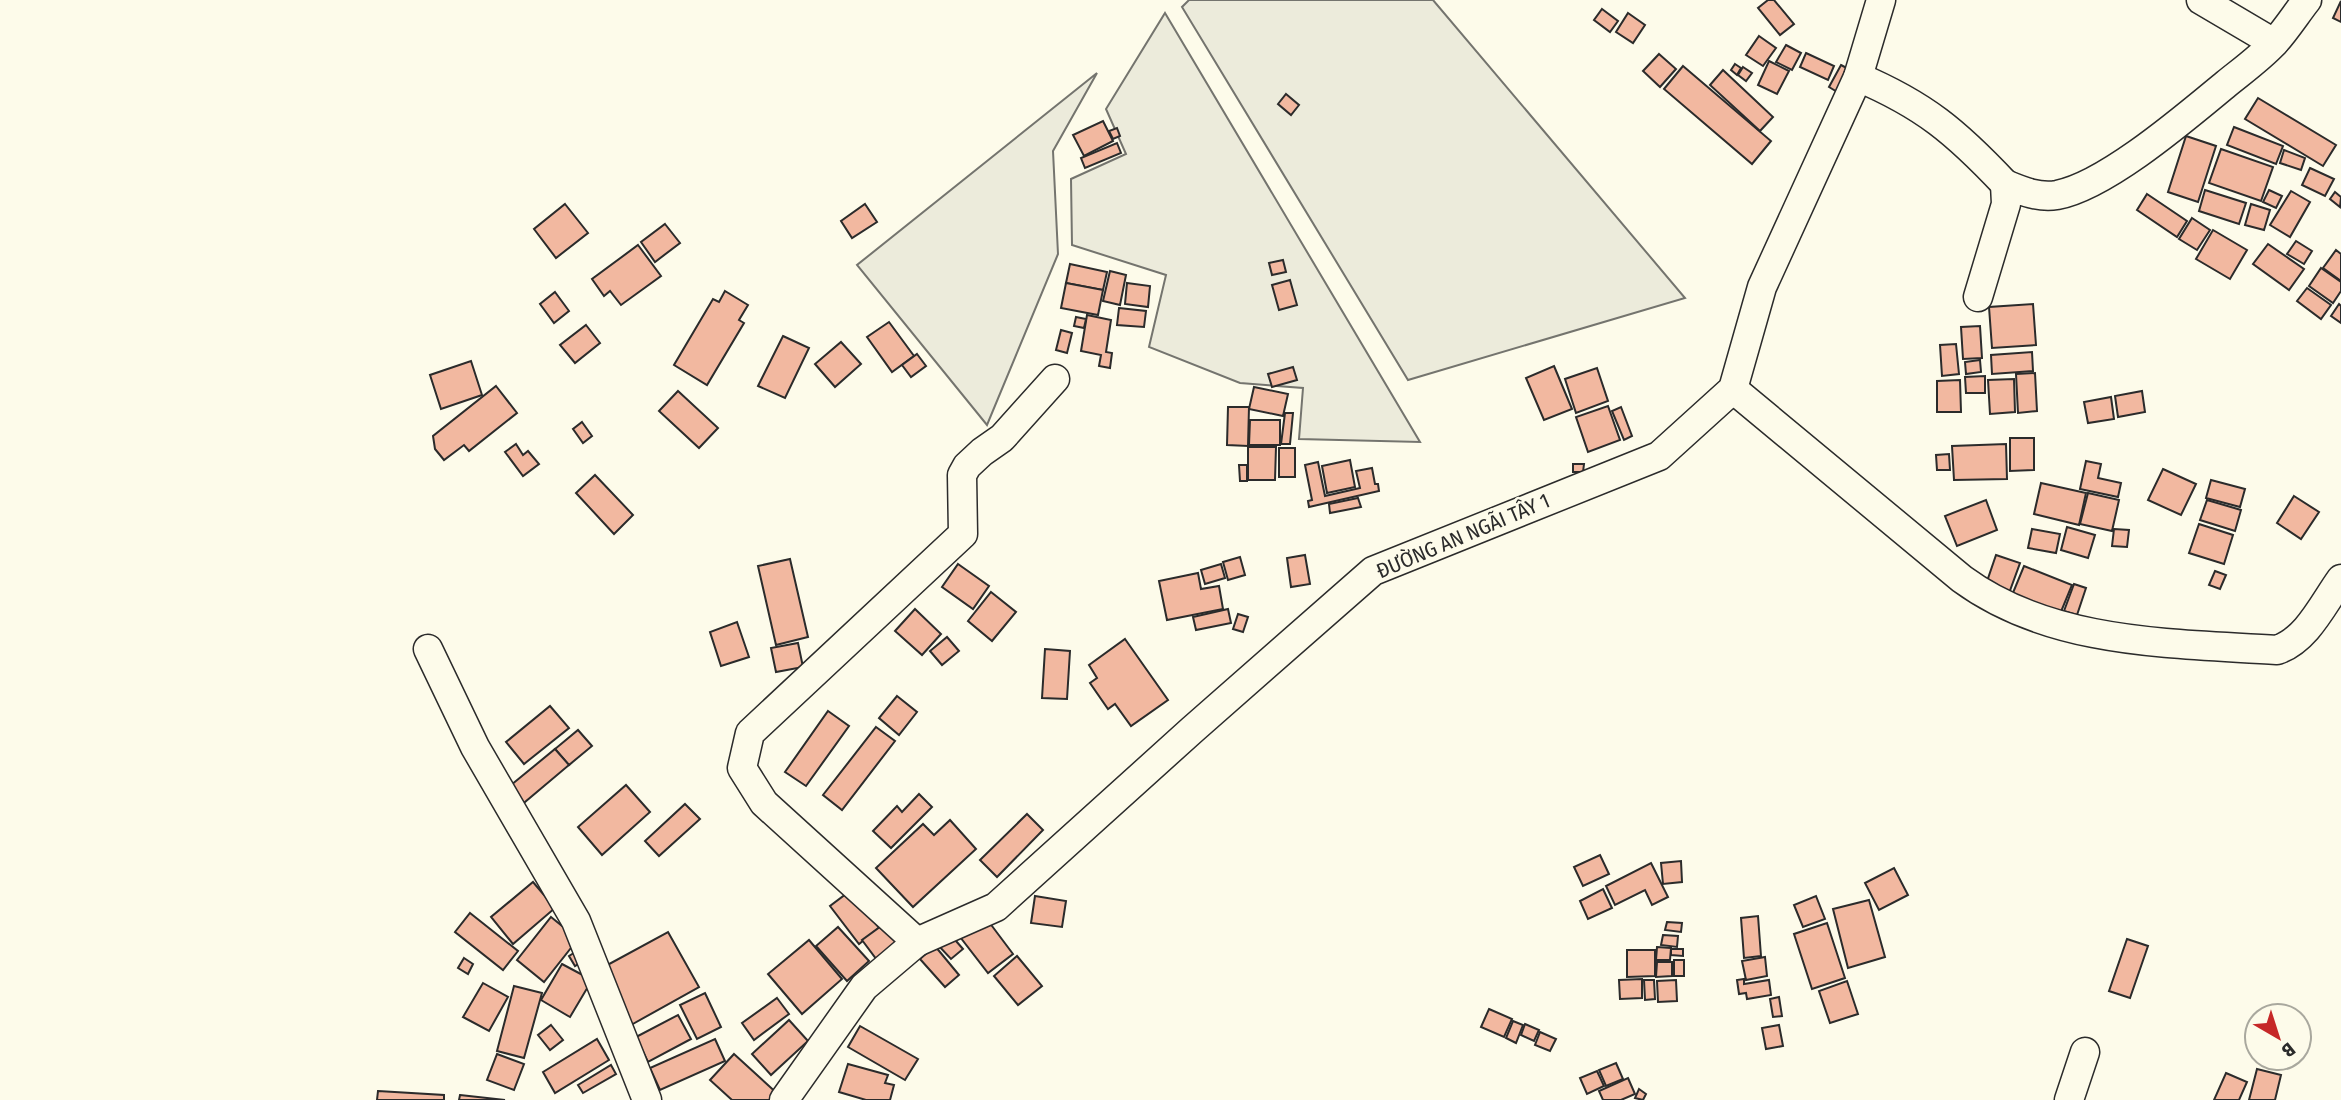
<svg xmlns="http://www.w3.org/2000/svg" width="2341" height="1100" viewBox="0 0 2341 1100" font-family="'Fira Sans Condensed',sans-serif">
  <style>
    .green { fill: #ecebdb; stroke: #74746e; stroke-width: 2 }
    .building { fill: #f2b8a0; stroke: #2b2b2b; stroke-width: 2 }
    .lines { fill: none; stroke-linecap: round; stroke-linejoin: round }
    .minor-casing { stroke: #2b2b2b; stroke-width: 31 }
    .minor { stroke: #fdfbea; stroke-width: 28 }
    .labels { text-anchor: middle; stroke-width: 5; stroke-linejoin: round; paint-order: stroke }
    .street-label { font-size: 21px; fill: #2b2b2b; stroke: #fdfbea }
  </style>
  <rect width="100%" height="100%" fill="#fdfbea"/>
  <g class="green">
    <path d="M 1189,0 L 1433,0 L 1685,298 L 1408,380 L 1182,7 Z"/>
    <path d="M 1165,13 L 1420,442 L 1299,439 L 1303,388 L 1240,383 L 1149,347 L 1166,275 L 1072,245 L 1071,179 L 1126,154 L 1106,109 Z"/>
    <path d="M 1097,73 L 1053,151 L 1058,254 L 987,425 L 857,265 Z"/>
  </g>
  <g class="building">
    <path d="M 1768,0 L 1774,0 L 1794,24 L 1780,35 L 1758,8 Z"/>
    <path d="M 2341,1 L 2341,22 L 2333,18 Z"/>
    <path d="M 1602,9 L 1618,21 L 1610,32 L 1594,20 Z"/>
    <path d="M 1628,13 L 1645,25 L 1633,43 L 1616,32 Z"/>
    <path d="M 1759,36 L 1776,48 L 1763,66 L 1746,55 Z"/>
    <path d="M 1786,45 L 1801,53 L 1792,70 L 1776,62 Z"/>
    <path d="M 1806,53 L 1834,66 L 1828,80 L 1800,67 Z"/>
    <path d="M 1659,54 L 1676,69 L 1660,87 L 1643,71 Z"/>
    <path d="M 1769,61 L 1789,71 L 1777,94 L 1758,85 Z"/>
    <path d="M 1735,64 L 1741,68 L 1737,75 L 1731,70 Z"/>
    <path d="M 1841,65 L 1856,73 L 1844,96 L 1829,87 Z"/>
    <path d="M 1683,66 L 1771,141 L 1752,164 L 1664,89 Z"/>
    <path d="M 1743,67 L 1752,73 L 1746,81 L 1738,75 Z"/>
    <path d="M 1723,70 L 1773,117 L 1760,131 L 1710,85 Z"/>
    <path d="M 1286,94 L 1299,105 L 1291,115 L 1278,104 Z"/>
    <path d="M 2258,98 L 2336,145 L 2323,166 L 2245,119 Z"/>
    <path d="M 1103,121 L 1113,141 L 1084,156 L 1073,135 Z"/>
    <path d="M 2234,127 L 2283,146 L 2276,164 L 2227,145 Z"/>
    <path d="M 1117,128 L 1120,136 L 1113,139 L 1109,131 Z"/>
    <path d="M 2186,136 L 2216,146 L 2198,202 L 2168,192 Z"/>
    <path d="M 1117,143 L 1121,153 L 1085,168 L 1081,158 Z"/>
    <path d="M 2221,149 L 2273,167 L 2261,201 L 2209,183 Z"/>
    <path d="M 2284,150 L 2305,158 L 2301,170 L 2280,163 Z"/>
    <path d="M 2310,168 L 2334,179 L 2325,196 L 2302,185 Z"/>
    <path d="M 2205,190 L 2246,203 L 2239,224 L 2199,211 Z"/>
    <path d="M 2269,190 L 2282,196 L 2276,208 L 2263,202 Z"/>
    <path d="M 2291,191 L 2310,202 L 2290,237 L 2270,225 Z"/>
    <path d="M 2335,192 L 2341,197 L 2340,207 L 2330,199 Z"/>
    <path d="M 2147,194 L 2187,221 L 2177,237 L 2137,210 Z"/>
    <path d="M 565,204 L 588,233 L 556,258 L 534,229 Z"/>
    <path d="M 865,204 L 877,222 L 852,238 L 841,221 Z"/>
    <path d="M 2251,204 L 2270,210 L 2264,230 L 2245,225 Z"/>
    <path d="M 2192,218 L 2210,230 L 2197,250 L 2179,239 Z"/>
    <path d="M 665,224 L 680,243 L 655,262 L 641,242 Z"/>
    <path d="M 2213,230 L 2247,250 L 2230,279 L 2196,259 Z"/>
    <path d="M 2296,241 L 2312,251 L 2304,264 L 2287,254 Z"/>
    <path d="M 2268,244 L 2304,269 L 2289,290 L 2253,264 Z"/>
    <path d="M 638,245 L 661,276 L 621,305 L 610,291 L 604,296 L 592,279 Z"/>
    <path d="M 2336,250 L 2341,254 L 2341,281 L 2323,268 Z"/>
    <path d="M 1283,260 L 1286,272 L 1272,275 L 1269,263 Z"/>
    <path d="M 1070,264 L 1107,272 L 1103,290 L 1066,283 Z"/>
    <path d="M 2321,268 L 2341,282 L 2341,291 L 2333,303 L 2309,286 Z"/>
    <path d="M 1110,271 L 1126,275 L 1120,305 L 1103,301 Z"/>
    <path d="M 1290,280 L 1297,305 L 1279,310 L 1272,285 Z"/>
    <path d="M 1066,283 L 1103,290 L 1098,315 L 1061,308 Z"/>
    <path d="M 1127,283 L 1150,286 L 1148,307 L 1125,304 Z"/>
    <path d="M 2307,288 L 2331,305 L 2321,319 L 2297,301 Z"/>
    <path d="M 725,291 L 748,305 L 739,320 L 744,323 L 707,385 L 674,365 L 713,299 L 719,302 Z"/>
    <path d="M 555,292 L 569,311 L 554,323 L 540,304 Z"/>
    <path d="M 2033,304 L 2036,345 L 1992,348 L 1989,307 Z"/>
    <path d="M 2339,304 L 2341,306 L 2341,323 L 2331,316 Z"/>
    <path d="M 1119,308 L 1146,311 L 1144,327 L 1117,325 Z"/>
    <path d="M 1087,315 L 1111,320 L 1106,352 L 1112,353 L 1110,368 L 1099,366 L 1101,355 L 1081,351 Z"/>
    <path d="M 1076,317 L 1086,319 L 1084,328 L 1074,326 Z"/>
    <path d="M 889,322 L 914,356 L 892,372 L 867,337 Z"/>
    <path d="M 586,325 L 600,343 L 575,363 L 560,345 Z"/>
    <path d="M 1980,326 L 1982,358 L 1963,359 L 1961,327 Z"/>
    <path d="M 1061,330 L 1072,333 L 1067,353 L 1056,350 Z"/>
    <path d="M 783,336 L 809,348 L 785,398 L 758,386 Z"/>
    <path d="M 841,342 L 861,364 L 835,387 L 815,364 Z"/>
    <path d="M 1956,344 L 1959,374 L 1942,376 L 1940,345 Z"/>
    <path d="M 2032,352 L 2033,371 L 1992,374 L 1991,355 Z"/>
    <path d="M 917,354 L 926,366 L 911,377 L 902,365 Z"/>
    <path d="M 1980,360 L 1981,372 L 1966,374 L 1965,362 Z"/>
    <path d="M 471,361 L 482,395 L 441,409 L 430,375 Z"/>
    <path d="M 1554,366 L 1572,409 L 1544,420 L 1526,378 Z"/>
    <path d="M 1293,367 L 1297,380 L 1272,387 L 1268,374 Z"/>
    <path d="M 1597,368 L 1608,401 L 1576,413 L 1565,379 Z"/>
    <path d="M 2035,373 L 2037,411 L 2018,413 L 2016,374 Z"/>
    <path d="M 1985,376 L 1985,393 L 1966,393 L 1965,377 Z"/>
    <path d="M 2014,379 L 2015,412 L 1990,414 L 1988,380 Z"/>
    <path d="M 1960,380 L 1961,412 L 1937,412 L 1937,381 Z"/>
    <path d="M 496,386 L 517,413 L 469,451 L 464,445 L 444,460 L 435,449 L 433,436 Z"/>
    <path d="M 1254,387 L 1288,394 L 1283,416 L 1249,409 Z"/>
    <path d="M 678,391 L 718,428 L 699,448 L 659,411 Z"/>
    <path d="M 2142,391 L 2145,412 L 2118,417 L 2115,396 Z"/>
    <path d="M 2111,397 L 2114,419 L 2088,423 L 2084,402 Z"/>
    <path d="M 1608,406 L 1620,440 L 1588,452 L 1576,417 Z"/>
    <path d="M 1228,407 L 1249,407 L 1248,446 L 1227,445 Z"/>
    <path d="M 1621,407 L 1632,436 L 1624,440 L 1612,411 Z"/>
    <path d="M 1285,413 L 1293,413 L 1290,444 L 1281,444 Z"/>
    <path d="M 1250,420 L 1280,420 L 1280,445 L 1249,445 Z"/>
    <path d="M 582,422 L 592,436 L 583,443 L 573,429 Z"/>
    <path d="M 2010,438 L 2034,438 L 2034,470 L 2010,471 Z"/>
    <path d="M 516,444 L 523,455 L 528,451 L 539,464 L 523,476 L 505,452 Z"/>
    <path d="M 2006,444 L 2007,479 L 1954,480 L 1952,446 Z"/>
    <path d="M 1248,447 L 1276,447 L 1275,480 L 1248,480 Z"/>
    <rect x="1279" y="448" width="16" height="29"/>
    <path d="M 1949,454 L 1950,470 L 1937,470 L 1936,455 Z"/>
    <path d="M 1350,460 L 1355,487 L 1327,493 L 1322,466 Z"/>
    <path d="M 2086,461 L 2101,464 L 2098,478 L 2121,483 L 2118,497 L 2080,489 Z"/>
    <path d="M 1318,462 L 1325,496 L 1360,488 L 1356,471 L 1372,468 L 1375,484 L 1378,484 L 1379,491 L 1309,507 L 1308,501 L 1312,500 L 1305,465 Z"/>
    <path d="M 1573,464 L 1584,464 L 1583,472 L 1573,472 Z"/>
    <path d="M 1239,465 L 1247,465 L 1247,481 L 1240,481 Z"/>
    <path d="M 2163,469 L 2196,484 L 2181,515 L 2148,500 Z"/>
    <path d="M 595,475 L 633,515 L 614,534 L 576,493 Z"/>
    <path d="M 2211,480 L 2245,489 L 2240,507 L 2206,498 Z"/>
    <path d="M 2041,483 L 2086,493 L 2079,525 L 2034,514 Z"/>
    <path d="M 2088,493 L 2119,500 L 2112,531 L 2080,524 Z"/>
    <path d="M 2294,496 L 2319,512 L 2301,539 L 2277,523 Z"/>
    <path d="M 1358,498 L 1361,507 L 1330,513 L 1329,504 Z"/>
    <path d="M 1986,500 L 1997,530 L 1957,546 L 1945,516 Z"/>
    <path d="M 2207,500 L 2241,510 L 2235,531 L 2200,520 Z"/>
    <path d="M 2199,524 L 2233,535 L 2224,564 L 2189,553 Z"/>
    <path d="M 2067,527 L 2095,535 L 2088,558 L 2061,550 Z"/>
    <path d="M 2032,529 L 2060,534 L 2056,553 L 2028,548 Z"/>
    <path d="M 2114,529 L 2129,530 L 2127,547 L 2112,546 Z"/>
    <path d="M 1305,555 L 1310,584 L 1291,587 L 1287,558 Z"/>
    <path d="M 1996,555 L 2020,563 L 2004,607 L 1981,599 Z"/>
    <path d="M 1240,557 L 1245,575 L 1228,580 L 1223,562 Z"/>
    <path d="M 790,559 L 808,637 L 776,645 L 758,566 Z"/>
    <path d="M 958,564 L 989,586 L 973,609 L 942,587 Z"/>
    <path d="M 1221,564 L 1225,578 L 1205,584 L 1201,570 Z"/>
    <path d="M 2024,566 L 2072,585 L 2058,619 L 2010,600 Z"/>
    <path d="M 2215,571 L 2226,575 L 2220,589 L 2209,585 Z"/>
    <path d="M 1198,573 L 1201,589 L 1219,586 L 1223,609 L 1167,620 L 1159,581 Z"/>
    <path d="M 2074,584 L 2086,588 L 2077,615 L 2064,611 Z"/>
    <path d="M 991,592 L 1016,612 L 992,641 L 968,621 Z"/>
    <path d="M 915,609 L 941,634 L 922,655 L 895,631 Z"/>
    <path d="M 1228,609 L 1231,623 L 1196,630 L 1193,617 Z"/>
    <path d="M 1238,614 L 1248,617 L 1243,632 L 1233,629 Z"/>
    <path d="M 737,622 L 749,657 L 721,666 L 710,632 Z"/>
    <path d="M 947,637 L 959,651 L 942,665 L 930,651 Z"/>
    <path d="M 1125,639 L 1168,700 L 1131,726 L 1115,704 L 1108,709 L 1090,683 L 1097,678 L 1089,665 Z"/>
    <path d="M 798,643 L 803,667 L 776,672 L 771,648 Z"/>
    <path d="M 1045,649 L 1070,651 L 1067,699 L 1042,698 Z"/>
    <path d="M 897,696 L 917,712 L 899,735 L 879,718 Z"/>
    <path d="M 550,706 L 569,728 L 524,764 L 506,742 Z"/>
    <path d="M 828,711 L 849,726 L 806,786 L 785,772 Z"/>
    <path d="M 876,727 L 895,741 L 842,810 L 823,795 Z"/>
    <path d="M 578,730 L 592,746 L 569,765 L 555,749 Z"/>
    <path d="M 555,749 L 569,765 L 519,807 L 505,790 Z"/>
    <path d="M 626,785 L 650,812 L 602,855 L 578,827 Z"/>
    <path d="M 919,794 L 932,807 L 891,848 L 873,831 L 897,806 L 902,812 Z"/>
    <path d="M 685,804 L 700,819 L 659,856 L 645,841 Z"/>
    <path d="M 1027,814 L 1043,830 L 997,877 L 980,860 Z"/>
    <path d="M 950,820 L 976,849 L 913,907 L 876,868 L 923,824 L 934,835 Z"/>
    <path d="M 1600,855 L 1609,874 L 1583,886 L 1574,867 Z"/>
    <path d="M 1681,861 L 1682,882 L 1663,884 L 1661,863 Z"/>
    <path d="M 1651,863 L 1668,897 L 1652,905 L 1645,890 L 1615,905 L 1606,886 Z"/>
    <path d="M 1894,868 L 1908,895 L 1879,910 L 1865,883 Z"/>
    <path d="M 533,882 L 555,908 L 513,944 L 491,917 Z"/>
    <path d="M 1603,889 L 1612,908 L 1588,919 L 1580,901 Z"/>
    <path d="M 850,891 L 879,928 L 859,944 L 830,906 Z"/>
    <path d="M 1035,896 L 1066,901 L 1062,927 L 1031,923 Z"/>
    <path d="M 1816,896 L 1825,919 L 1803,927 L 1794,905 Z"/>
    <path d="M 1869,900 L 1885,957 L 1848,968 L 1833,909 Z"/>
    <path d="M 470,913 L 518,951 L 503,970 L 455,932 Z"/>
    <path d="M 983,914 L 1013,954 L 988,973 L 957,933 Z"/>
    <path d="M 1758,916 L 1761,956 L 1744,958 L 1741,918 Z"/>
    <path d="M 551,917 L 578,939 L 544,982 L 517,960 Z"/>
    <path d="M 1667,922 L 1682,923 L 1681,932 L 1665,930 Z"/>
    <path d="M 1827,923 L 1845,978 L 1812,989 L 1794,934 Z"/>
    <path d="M 884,924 L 899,944 L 877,960 L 862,940 Z"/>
    <path d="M 838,927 L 869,961 L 847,981 L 816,946 Z"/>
    <path d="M 668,932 L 699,987 L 631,1025 L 600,969 Z"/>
    <path d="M 949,933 L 963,949 L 951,959 L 937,944 Z"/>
    <path d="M 1663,935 L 1678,936 L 1677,947 L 1661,945 Z"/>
    <path d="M 2127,939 L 2148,946 L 2130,998 L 2109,991 Z"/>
    <path d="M 809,940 L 842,979 L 802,1014 L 768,974 Z"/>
    <path d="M 935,946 L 959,975 L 945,987 L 920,959 Z"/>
    <path d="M 1657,947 L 1671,948 L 1670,960 L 1656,960 Z"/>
    <path d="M 582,948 L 588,958 L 575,966 L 569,956 Z"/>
    <path d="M 1671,949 L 1683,949 L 1683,956 L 1671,955 Z"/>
    <path d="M 1627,950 L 1655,950 L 1655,976 L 1627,977 Z"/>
    <path d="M 1017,956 L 1042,986 L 1018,1005 L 994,976 Z"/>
    <path d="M 1765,957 L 1767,976 L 1746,980 L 1742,961 Z"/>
    <path d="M 464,958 L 473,964 L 468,974 L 458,968 Z"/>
    <rect x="1674" y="960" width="10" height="16"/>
    <path d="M 1657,962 L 1672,962 L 1672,976 L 1656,977 Z"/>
    <path d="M 562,964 L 592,980 L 570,1017 L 541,1000 Z"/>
    <path d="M 1642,979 L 1642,998 L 1620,999 L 1619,980 Z"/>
    <path d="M 1744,979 L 1744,984 L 1769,980 L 1771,995 L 1747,999 L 1746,993 L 1739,994 L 1737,980 Z"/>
    <path d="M 1644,980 L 1654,980 L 1655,999 L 1645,1000 Z"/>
    <path d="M 1676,980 L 1677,1001 L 1658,1002 L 1657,981 Z"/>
    <path d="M 1847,981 L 1858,1014 L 1830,1023 L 1819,991 Z"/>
    <path d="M 483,983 L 508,997 L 489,1031 L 463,1017 Z"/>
    <path d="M 514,986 L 542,993 L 524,1058 L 497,1051 Z"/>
    <path d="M 705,993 L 721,1027 L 697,1039 L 680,1005 Z"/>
    <path d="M 1779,997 L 1782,1016 L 1773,1017 L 1770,999 Z"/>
    <path d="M 777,998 L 789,1014 L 754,1040 L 742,1023 Z"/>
    <path d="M 1489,1009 L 1512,1019 L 1504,1037 L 1481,1027 Z"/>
    <path d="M 678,1015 L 691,1039 L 648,1062 L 636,1037 Z"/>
    <path d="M 789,1020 L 808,1041 L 771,1075 L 752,1054 Z"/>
    <path d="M 1513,1021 L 1523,1025 L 1516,1043 L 1506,1038 Z"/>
    <path d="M 1525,1024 L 1539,1030 L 1534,1041 L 1521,1035 Z"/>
    <path d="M 551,1025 L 563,1040 L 550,1050 L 538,1035 Z"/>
    <path d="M 1779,1025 L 1783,1046 L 1766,1049 L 1762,1028 Z"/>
    <path d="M 860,1026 L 918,1059 L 905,1080 L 848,1047 Z"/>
    <path d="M 1540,1032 L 1556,1039 L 1550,1051 L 1535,1045 Z"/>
    <path d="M 597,1039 L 609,1060 L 555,1093 L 543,1072 Z"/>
    <path d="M 715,1039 L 725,1061 L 660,1090 L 650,1068 Z"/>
    <path d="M 497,1054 L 524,1064 L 514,1090 L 487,1080 Z"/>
    <path d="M 734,1054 L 780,1096 L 776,1100 L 732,1100 L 710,1080 Z"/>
    <path d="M 1616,1063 L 1623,1079 L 1606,1086 L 1599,1070 Z"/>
    <path d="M 848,1064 L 888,1075 L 885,1083 L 894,1085 L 890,1100 L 866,1100 L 839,1092 Z"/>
    <path d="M 611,1065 L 616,1074 L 583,1093 L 578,1085 Z"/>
    <path d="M 2257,1069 L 2281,1075 L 2275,1100 L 2249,1100 Z"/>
    <path d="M 1597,1071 L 1604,1086 L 1587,1094 L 1580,1078 Z"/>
    <path d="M 2226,1073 L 2247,1082 L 2239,1100 L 2214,1100 Z"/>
    <path d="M 1628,1078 L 1635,1094 L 1621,1100 L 1603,1100 L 1599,1091 Z"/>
    <path d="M 1639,1089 L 1646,1094 L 1643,1100 L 1635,1098 Z"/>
    <path d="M 378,1091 L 444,1095 L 444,1100 L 377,1100 Z"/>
    <path d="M 460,1095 L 505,1100 L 459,1100 Z"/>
  </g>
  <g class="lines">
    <defs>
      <g id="minor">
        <path d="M 2201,0 L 2274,43"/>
        <path d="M 1858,77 C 1924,105 1956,132 2005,184"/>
        <path d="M 1978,297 L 2006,204 L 2005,184 C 2022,191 2038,198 2057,195 C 2106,186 2186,117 2226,84 C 2242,71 2260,58 2274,43 C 2286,30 2296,14 2307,0"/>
        <path d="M 1733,389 L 1962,579 C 2052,645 2171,643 2277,650 C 2307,640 2323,604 2341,579"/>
        <path d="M 428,649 L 475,747 L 576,921 L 647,1100"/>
        <path d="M 917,942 L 764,803 L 742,768 L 750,733 L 963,534 L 962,475 L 967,466 L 982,452 L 1002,438 L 1055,379"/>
        <path d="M 784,1100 L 864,987 L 917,942 L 996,907 L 1192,730 L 1373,571 L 1659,456 L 1733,389 L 1762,287 L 1858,77 L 1881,0"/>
        <path d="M 2069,1100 L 2085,1052"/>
      </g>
    </defs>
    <use href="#minor" class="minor-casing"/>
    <use href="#minor" class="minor"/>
  </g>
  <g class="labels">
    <g class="street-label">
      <text transform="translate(1463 536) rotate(-23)" y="7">ĐƯỜNG AN NGÃI TÂY 1</text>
    </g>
  </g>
  <g transform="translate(2278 1037) rotate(141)"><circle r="33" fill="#fdfbea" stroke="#a9a89e" stroke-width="2"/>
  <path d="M0-5L12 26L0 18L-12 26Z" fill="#c62828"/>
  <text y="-10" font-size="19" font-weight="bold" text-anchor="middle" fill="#2b2b2b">B</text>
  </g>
</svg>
